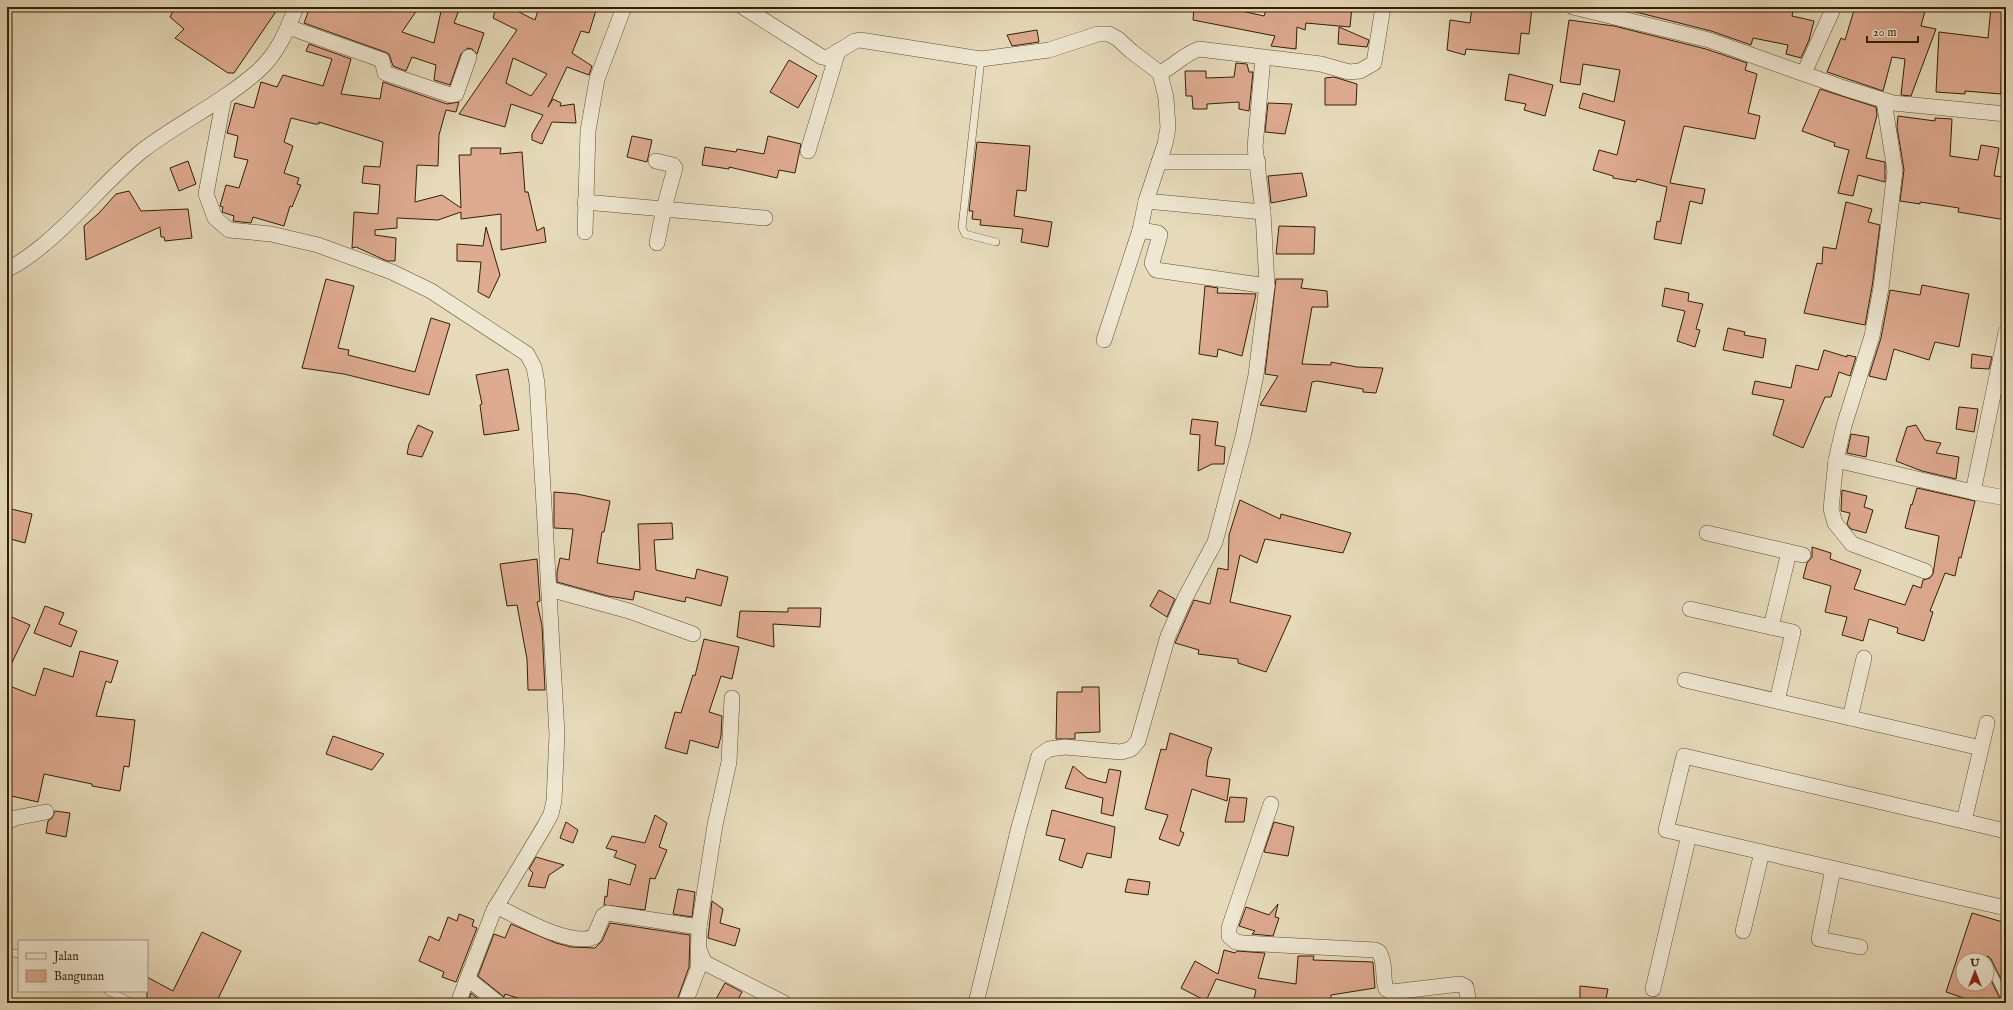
<svg xmlns="http://www.w3.org/2000/svg" width="2013" height="1010" viewBox="0 0 2013 1010" font-family="'IM FELL English',serif">
  <style>
    .building { fill: #deaa90; stroke: #341f04; fill-rule: evenodd }
    .lines { fill: none; stroke-linecap: round; stroke-linejoin: round }
    .service-casing { stroke: #604e32; stroke-width: 8 }
    .minor-casing { stroke: #604e32; stroke-width: 16 }
    .service { stroke: #efe7d2; stroke-width: 7 }
    .minor { stroke: #efe7d2; stroke-width: 15 }
  </style>
  <rect width="100%" height="100%" fill="#e6daba"/>
  <filter id="stains"><feTurbulence type="fractalNoise" baseFrequency=".005" numOctaves="4"/><feColorMatrix values="0 0 0 0 .2 0 0 0 0 .09 0 0 0 0 .02 0 0 0 .5 -.17"/></filter>
  <radialGradient id="worn" r=".72"><stop offset=".6" stop-color="#630" stop-opacity="0"/><stop offset="1" stop-color="#630" stop-opacity=".3"/></radialGradient>
  <g class="building">
    <path d="M 175,7 L 279,7 L 234,73 L 228,73 L 175,38 L 184,29 L 170,17 Z"/>
    <path d="M 310,7 L 419,7 L 402,32 L 434,43 L 442,7 L 460,7 L 454,23 L 484,33 L 477,54 L 472,49 L 468,48 L 461,54 L 450,85 L 434,80 L 436,65 L 412,57 L 406,71 L 393,66 L 389,54 L 385,52 L 304,23 Z"/>
    <path d="M 496,7 L 515,10 L 535,20 L 539,7 L 597,7 L 589,33 L 581,31 L 572,53 L 592,66 L 589,75 L 567,67 L 548,107 L 553,99 L 561,103 L 560,106 L 574,104 L 576,123 L 552,122 L 542,144 L 532,140 L 532,134 L 543,115 L 511,104 L 505,127 L 459,114 L 517,30 L 493,18 ZM 513,58 L 547,74 L 531,96 L 506,83 Z"/>
    <path d="M 1194,7 L 1224,7 L 1264,16 L 1267,7 L 1352,7 L 1350,27 L 1306,23 L 1305,30 L 1297,27 L 1296,49 L 1271,46 L 1275,36 L 1193,20 Z"/>
    <path d="M 1472,7 L 1532,8 L 1529,34 L 1521,33 L 1519,54 L 1466,49 L 1465,55 L 1447,50 L 1450,20 L 1470,23 Z"/>
    <path d="M 1616,7 L 1743,7 L 1771,11 L 1772,7 L 1794,7 L 1792,16 L 1814,21 L 1809,40 L 1801,58 L 1786,54 L 1788,45 L 1753,38 L 1751,45 L 1711,31 Z"/>
    <path d="M 1855,7 L 1926,7 L 1921,26 L 1936,29 L 1911,96 L 1901,95 L 1905,59 L 1892,57 L 1883,91 L 1827,72 L 1841,38 L 1845,40 Z"/>
    <path d="M 1991,7 L 2006,7 L 2002,30 L 2001,94 L 1965,91 L 1965,94 L 1936,92 L 1939,32 L 1988,38 Z"/>
    <path d="M 1569,20 L 1614,26 L 1706,49 L 1747,63 L 1745,70 L 1757,74 L 1748,113 L 1760,116 L 1755,139 L 1684,126 L 1670,183 L 1705,189 L 1702,204 L 1690,201 L 1681,244 L 1654,239 L 1657,221 L 1660,222 L 1667,187 L 1637,179 L 1636,182 L 1613,178 L 1613,176 L 1593,170 L 1599,150 L 1617,155 L 1625,121 L 1579,108 L 1583,93 L 1614,102 L 1620,70 L 1583,64 L 1580,85 L 1560,82 Z"/>
    <path d="M 1339,27 L 1369,40 L 1367,47 L 1338,44 Z"/>
    <path d="M 1037,30 L 1039,42 L 1012,46 L 1007,35 Z"/>
    <path d="M 309,44 L 351,59 L 341,94 L 380,99 L 383,82 L 447,104 L 459,102 L 456,112 L 446,110 L 439,135 L 438,166 L 417,165 L 415,202 L 442,195 L 461,208 L 459,155 L 471,155 L 471,148 L 501,148 L 500,154 L 522,152 L 525,192 L 528,192 L 537,231 L 544,227 L 546,242 L 501,250 L 501,214 L 461,219 L 461,212 L 438,220 L 397,218 L 397,228 L 375,230 L 375,235 L 396,238 L 395,261 L 387,261 L 356,247 L 352,248 L 354,212 L 378,214 L 380,185 L 362,183 L 364,166 L 380,167 L 383,142 L 319,122 L 319,124 L 315,124 L 291,118 L 284,142 L 293,146 L 284,173 L 299,178 L 297,184 L 301,185 L 292,207 L 290,206 L 284,226 L 253,217 L 251,223 L 233,221 L 234,216 L 222,212 L 223,207 L 220,206 L 226,185 L 239,188 L 248,160 L 234,157 L 238,136 L 227,133 L 235,103 L 254,108 L 261,82 L 277,87 L 283,75 L 323,86 L 332,59 L 306,51 Z"/>
    <path d="M 789,60 L 817,76 L 798,108 L 770,92 Z"/>
    <path d="M 1236,63 L 1247,64 L 1249,72 L 1253,72 L 1249,111 L 1239,109 L 1239,102 L 1207,104 L 1207,109 L 1193,109 L 1192,96 L 1186,96 L 1185,71 L 1206,71 L 1206,78 L 1234,77 Z"/>
    <path d="M 1509,74 L 1553,85 L 1545,116 L 1524,110 L 1526,104 L 1505,100 Z"/>
    <path d="M 1334,77 L 1357,84 L 1356,105 L 1325,105 L 1325,78 Z"/>
    <path d="M 1820,89 L 1876,107 L 1877,115 L 1866,158 L 1885,162 L 1885,182 L 1858,175 L 1853,196 L 1838,193 L 1849,150 L 1834,146 L 1835,143 L 1802,131 Z"/>
    <path d="M 1268,103 L 1292,104 L 1285,134 L 1265,132 Z"/>
    <path d="M 1898,116 L 1935,121 L 1935,118 L 1952,119 L 1950,156 L 1978,160 L 1981,145 L 1999,148 L 1994,176 L 2006,177 L 2006,220 L 1958,212 L 1959,208 L 1920,202 L 1920,204 L 1900,201 L 1904,170 L 1897,127 Z"/>
    <path d="M 632,136 L 652,140 L 647,162 L 627,157 Z"/>
    <path d="M 768,136 L 801,144 L 795,173 L 779,170 L 777,178 L 729,167 L 729,169 L 702,165 L 705,147 L 736,152 L 737,149 L 764,154 Z"/>
    <path d="M 977,142 L 1030,146 L 1026,191 L 1017,190 L 1014,216 L 1052,222 L 1048,247 L 1021,242 L 1023,229 L 980,225 L 981,220 L 972,219 L 973,211 L 969,211 Z"/>
    <path d="M 188,161 L 196,184 L 179,191 L 170,168 Z"/>
    <path d="M 1302,173 L 1307,196 L 1271,203 L 1268,176 Z"/>
    <path d="M 129,191 L 141,211 L 188,209 L 192,238 L 165,241 L 164,237 L 161,237 L 160,227 L 86,260 L 84,226 L 99,213 L 116,194 Z"/>
    <path d="M 1846,202 L 1872,209 L 1868,222 L 1880,225 L 1872,287 L 1865,325 L 1804,313 L 1817,263 L 1822,264 L 1823,247 L 1836,249 Z"/>
    <path d="M 1279,226 L 1315,227 L 1314,254 L 1276,254 Z"/>
    <path d="M 486,227 L 500,275 L 489,298 L 478,292 L 481,262 L 457,261 L 457,244 L 483,246 Z"/>
    <path d="M 326,279 L 354,286 L 338,348 L 349,350 L 348,355 L 415,372 L 431,318 L 450,324 L 429,395 L 344,374 L 302,368 Z"/>
    <path d="M 1276,279 L 1303,279 L 1301,288 L 1327,291 L 1328,307 L 1312,307 L 1302,364 L 1331,365 L 1331,362 L 1357,367 L 1383,368 L 1376,393 L 1363,392 L 1363,389 L 1317,381 L 1312,382 L 1306,412 L 1260,405 L 1278,376 L 1265,374 Z"/>
    <path d="M 1922,285 L 1969,294 L 1959,347 L 1935,342 L 1929,360 L 1894,349 L 1886,380 L 1869,376 L 1881,338 L 1890,290 L 1920,295 Z"/>
    <path d="M 1205,286 L 1218,288 L 1217,293 L 1256,294 L 1242,356 L 1218,349 L 1217,357 L 1199,354 Z"/>
    <path d="M 1665,288 L 1689,293 L 1688,301 L 1703,304 L 1696,329 L 1700,330 L 1695,347 L 1677,341 L 1685,311 L 1662,306 Z"/>
    <path d="M 1728,328 L 1745,332 L 1744,335 L 1766,339 L 1763,358 L 1723,350 Z"/>
    <path d="M 1824,350 L 1847,357 L 1847,355 L 1856,357 L 1850,376 L 1839,372 L 1831,397 L 1825,397 L 1803,448 L 1773,435 L 1784,400 L 1752,394 L 1755,381 L 1791,388 L 1796,365 L 1818,370 Z"/>
    <path d="M 1972,354 L 1992,357 L 1989,369 L 1971,368 Z"/>
    <path d="M 508,369 L 519,430 L 484,435 L 480,405 L 482,404 L 476,375 Z"/>
    <path d="M 1959,407 L 1978,409 L 1974,432 L 1956,429 Z"/>
    <path d="M 1192,419 L 1218,422 L 1215,445 L 1225,447 L 1224,464 L 1212,464 L 1198,471 L 1200,435 L 1190,434 Z"/>
    <path d="M 418,425 L 433,432 L 422,457 L 407,454 L 409,444 Z"/>
    <path d="M 1916,425 L 1925,440 L 1941,443 L 1936,453 L 1959,457 L 1956,479 L 1922,471 L 1896,461 L 1907,427 Z"/>
    <path d="M 1851,434 L 1869,437 L 1866,457 L 1847,453 Z"/>
    <path d="M 1917,488 L 1975,501 L 1961,558 L 1959,557 L 1955,576 L 1945,573 L 1930,611 L 1933,612 L 1924,641 L 1897,633 L 1898,628 L 1869,619 L 1863,641 L 1842,635 L 1847,617 L 1825,612 L 1831,586 L 1803,578 L 1807,563 L 1812,557 L 1812,547 L 1831,553 L 1830,559 L 1861,570 L 1854,589 L 1905,605 L 1913,585 L 1921,588 L 1923,580 L 1930,578 L 1933,574 L 1939,536 L 1905,528 L 1911,504 L 1912,505 Z"/>
    <path d="M 1842,490 L 1867,496 L 1864,507 L 1873,510 L 1866,533 L 1851,529 L 1847,524 L 1850,513 L 1841,511 Z"/>
    <path d="M 554,492 L 577,494 L 610,501 L 604,532 L 602,532 L 597,563 L 640,570 L 638,524 L 672,523 L 673,539 L 654,540 L 656,570 L 695,579 L 697,569 L 728,577 L 721,606 L 686,597 L 685,602 L 635,591 L 633,600 L 608,596 L 557,582 L 557,572 L 560,558 L 569,560 L 573,529 L 554,528 Z"/>
    <path d="M 1240,500 L 1280,519 L 1281,514 L 1351,533 L 1343,553 L 1265,539 L 1257,563 L 1240,555 L 1230,602 L 1291,616 L 1266,672 L 1238,663 L 1238,659 L 1198,654 L 1199,650 L 1175,643 L 1194,600 L 1210,604 L 1218,568 L 1228,570 L 1229,535 Z"/>
    <path d="M 7,508 L 32,514 L 25,543 L 7,538 Z"/>
    <path d="M 537,559 L 540,601 L 537,602 L 542,626 L 545,690 L 528,690 L 527,659 L 517,605 L 507,606 L 500,564 Z"/>
    <path d="M 1159,590 L 1175,599 L 1167,617 L 1150,606 Z"/>
    <path d="M 45,606 L 64,613 L 59,624 L 77,631 L 71,647 L 34,633 Z"/>
    <path d="M 788,608 L 821,608 L 820,627 L 773,624 L 774,647 L 737,637 L 740,611 L 788,612 Z"/>
    <path d="M 7,615 L 30,625 L 7,673 Z"/>
    <path d="M 704,639 L 739,647 L 732,679 L 721,676 L 709,712 L 722,716 L 721,736 L 718,748 L 690,740 L 687,754 L 665,748 L 675,712 L 681,713 L 693,675 L 695,676 Z"/>
    <path d="M 80,651 L 118,661 L 111,683 L 106,681 L 96,716 L 135,720 L 129,767 L 124,766 L 120,791 L 92,786 L 92,784 L 44,774 L 38,802 L 7,795 L 7,685 L 35,696 L 44,668 L 73,677 Z"/>
    <path d="M 1082,687 L 1099,687 L 1100,732 L 1075,733 L 1075,739 L 1056,739 L 1057,692 L 1082,692 Z"/>
    <path d="M 1170,733 L 1212,748 L 1208,759 L 1206,776 L 1230,779 L 1227,801 L 1192,789 L 1180,831 L 1184,833 L 1179,846 L 1159,839 L 1168,815 L 1145,809 L 1161,749 L 1166,750 Z"/>
    <path d="M 333,736 L 384,754 L 372,770 L 326,754 Z"/>
    <path d="M 1073,766 L 1087,778 L 1106,783 L 1109,769 L 1121,771 L 1113,816 L 1101,813 L 1103,798 L 1065,788 Z"/>
    <path d="M 1230,797 L 1247,798 L 1244,822 L 1225,822 Z"/>
    <path d="M 1052,810 L 1115,827 L 1111,858 L 1087,853 L 1082,868 L 1059,860 L 1065,839 L 1046,835 Z"/>
    <path d="M 55,811 L 70,813 L 66,837 L 46,833 L 48,821 L 52,818 Z"/>
    <path d="M 655,815 L 667,823 L 659,847 L 667,850 L 655,879 L 650,878 L 645,910 L 604,905 L 605,896 L 607,897 L 609,879 L 630,885 L 636,865 L 614,857 L 617,851 L 606,848 L 612,836 L 645,843 Z"/>
    <path d="M 566,822 L 578,830 L 573,843 L 560,838 Z"/>
    <path d="M 1274,822 L 1294,827 L 1288,856 L 1264,852 Z"/>
    <path d="M 536,857 L 564,865 L 549,875 L 545,888 L 528,886 L 533,873 L 529,869 Z"/>
    <path d="M 1128,879 L 1150,882 L 1148,895 L 1125,892 Z"/>
    <path d="M 678,889 L 695,892 L 692,917 L 673,914 Z"/>
    <path d="M 712,901 L 723,909 L 720,923 L 740,929 L 735,946 L 708,938 Z"/>
    <path d="M 1278,904 L 1275,917 L 1279,918 L 1273,936 L 1252,934 L 1255,931 L 1239,926 L 1246,907 L 1269,915 Z"/>
    <path d="M 1972,913 L 2006,923 L 2006,989 L 1991,959 L 1988,956 L 1982,960 L 1963,960 L 1963,984 L 1987,984 L 1987,972 L 2002,1003 L 1978,1003 L 1946,992 Z"/>
    <path d="M 459,914 L 474,920 L 472,926 L 477,928 L 456,982 L 442,977 L 444,972 L 419,961 L 429,936 L 439,941 L 448,917 L 457,921 Z"/>
    <path d="M 610,923 L 690,935 L 689,967 L 676,1003 L 533,1003 L 505,994 L 504,997 L 478,976 L 494,934 L 505,938 L 511,924 L 556,943 L 571,947 L 595,948 L 602,941 Z"/>
    <path d="M 202,932 L 241,951 L 216,1003 L 147,1003 L 147,977 L 173,991 Z"/>
    <path d="M 1224,950 L 1235,953 L 1237,951 L 1265,953 L 1258,978 L 1296,984 L 1298,956 L 1314,956 L 1313,960 L 1373,962 L 1375,988 L 1331,995 L 1331,1003 L 1253,1003 L 1256,990 L 1216,979 L 1206,1001 L 1181,988 L 1195,961 L 1218,974 Z"/>
    <path d="M 725,983 L 742,992 L 736,1003 L 724,1003 L 716,999 Z"/>
    <path d="M 1580,986 L 1608,989 L 1605,1003 L 1580,1003 Z"/>
    <path d="M 471,993 L 481,1001 L 480,1003 L 468,1003 Z"/>
  </g>
  <g class="lines">
    <defs>
      <g id="service">
        <path d="M 981,59 L 962,227 L 965,234 L 996,242"/>
        <path d="M 7,952 L 19,954"/>
        <path d="M 1987,961 L 2006,1000"/>
        <path d="M 108,991 L 133,1003"/>
      </g>
      <g id="minor">
        <path d="M 743,7 L 822,57 L 827,58 L 855,41 L 860,40 L 981,59 L 1049,50 L 1098,34 L 1109,34 L 1118,39 L 1131,51 L 1160,73 C 1174,66 1184,54 1199,49 L 1321,64 L 1349,72 L 1360,71 L 1374,63 L 1383,7"/>
        <path d="M 1573,7 L 1709,40 L 1844,88 L 1893,103 L 2006,114"/>
        <path d="M 288,27 L 382,60 L 385,73 L 450,95 L 456,94 L 469,57"/>
        <path d="M 1804,73 L 1834,7"/>
        <path d="M 224,97 L 206,194 L 215,218 L 229,230 L 271,234 L 318,245 L 392,272 L 431,291 L 527,354 L 534,367 L 537,383 L 557,734 L 554,801 L 551,814 L 544,827 L 494,910 L 458,1003"/>
        <path d="M 1884,101 L 1895,171 L 1881,288 L 1872,336 L 1844,426 L 1836,460 L 1831,509 L 1835,523 L 1852,544 L 1925,571"/>
        <path d="M 808,151 L 838,51"/>
        <path d="M 656,161 L 673,165 L 675,168 L 664,208 L 657,243"/>
        <path d="M 1159,162 L 1258,162"/>
        <path d="M 1146,201 L 1263,212"/>
        <path d="M 585,202 L 765,218"/>
        <path d="M 1140,230 L 1158,233 L 1160,235 L 1152,263 L 1156,270 L 1267,286"/>
        <path d="M 585,232 L 588,131 L 597,79 L 624,7"/>
        <path d="M 7,269 C 20,264 32,254 42,246 C 78,217 107,179 143,150 C 180,122 223,102 258,71 C 277,54 287,31 296,7"/>
        <path d="M 1104,340 L 1140,230 L 1146,201 L 1165,144 L 1168,128 L 1166,98 L 1160,73"/>
        <path d="M 1836,460 L 1973,492 L 2006,332"/>
        <path d="M 1973,492 L 2006,498"/>
        <path d="M 1707,533 L 1803,555"/>
        <path d="M 549,589 L 629,611 L 693,634"/>
        <path d="M 1690,609 L 1793,632 L 1777,701"/>
        <path d="M 1771,627 L 1789,552"/>
        <path d="M 1685,680 L 1981,748"/>
        <path d="M 1850,718 L 1864,658"/>
        <path d="M 1271,804 L 1229,928 L 1229,936 L 1236,942 L 1243,943 L 1375,950 L 1379,952 C 1386,963 1382,977 1386,989 L 1392,992 L 1460,984 L 1466,987 L 1469,1003"/>
        <path d="M 1964,821 L 1987,723"/>
        <path d="M 7,822 L 15,818 L 46,812"/>
        <path d="M 2006,831 L 1684,756 L 1666,830 L 2006,908"/>
        <path d="M 1833,869 L 1819,939 L 1860,947"/>
        <path d="M 496,906 C 519,917 569,947 594,937 L 603,916 L 607,913 L 699,927"/>
        <path d="M 1743,931 L 1762,852"/>
        <path d="M 700,952 L 705,963 L 784,1003"/>
        <path d="M 468,979 L 498,1003"/>
        <path d="M 1653,989 L 1689,835"/>
        <path d="M 685,1003 L 698,969 L 699,927 L 715,825 L 729,762 L 732,698"/>
        <path d="M 976,1003 L 1019,827 L 1039,756 L 1049,749 L 1065,747 L 1121,752 L 1131,749 L 1138,741 L 1168,636 L 1185,598 L 1215,542 L 1243,437 L 1256,375 L 1267,286 L 1263,212 L 1255,147 L 1263,58"/>
      </g>
    </defs>
    <use href="#service" class="service-casing"/>
    <use href="#minor" class="minor-casing"/>
    <use href="#service" class="service"/>
    <use href="#minor" class="minor"/>
  </g>
  <rect width="2013" height="1010" fill="none" stroke="#e6daba" stroke-width="24"/>
  <rect x="8" y="8" width="1997" height="994" fill="none" stroke="#341f04" stroke-width="2"/>
  <rect x="12" y="12" width="1989" height="986" fill="none" stroke="#341f04"/>
  <rect x="18" y="940" width="130" height="52" fill="#efe7d2" stroke="#a49780"/>
  <rect x="26" y="953" width="20" height="6" fill="#efe7d2" stroke="#a49780"/>
  <text x="54" y="960" font-size="12" fill="#341f04">Jalan</text>
  <rect x="26" y="970" width="20" height="12" fill="#deaa90" stroke="#a49780"/>
  <text x="54" y="980" font-size="12" fill="#341f04">Bangunan</text>
  <g transform="translate(1975 972)"><circle r="19" fill="#efe7d2" stroke="#a49780"/>
  <path d="M0-3L7 15L0 10L-7 15Z" fill="#8f2418"/>
  <text y="-6" font-size="11" font-weight="bold" text-anchor="middle" fill="#341f04">U</text>
  </g>
  <path d="M1867 36v6h51v-6" fill="none" stroke="#341f04" stroke-width="2"/>
  <text x="1873" y="36" font-size="12" fill="#341f04" stroke="#efe7d2" stroke-width="3" paint-order="stroke">20 m</text>
  <rect width="100%" height="100%" filter="url(#stains)"/>
  <rect width="100%" height="100%" fill="url(#worn)"/>
</svg>
